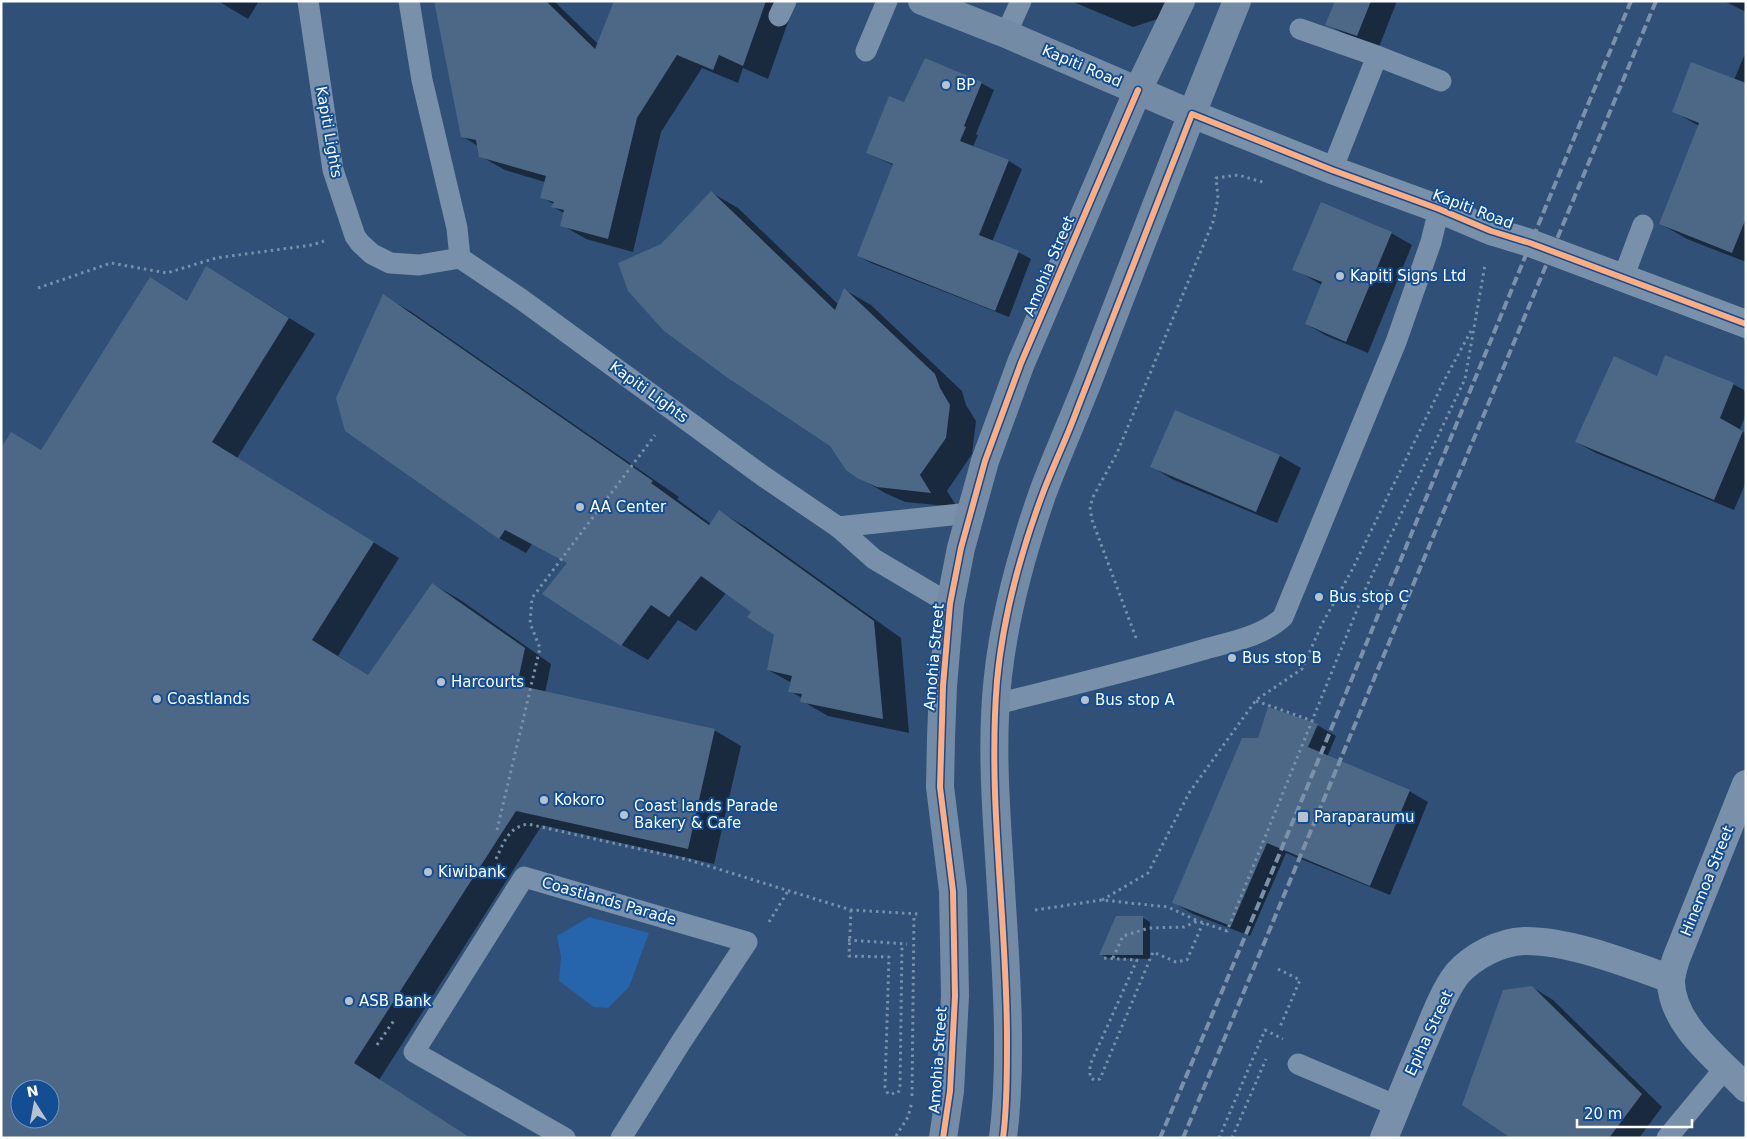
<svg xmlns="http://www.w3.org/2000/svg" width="1747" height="1139" viewBox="0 0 1747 1139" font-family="'DejaVu Sans',sans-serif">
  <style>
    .green { fill: #2664ab }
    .shadow { fill: #0007; fill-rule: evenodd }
    .building { fill: #4d6786; fill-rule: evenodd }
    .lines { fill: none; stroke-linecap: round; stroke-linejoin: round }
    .path { stroke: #7890a9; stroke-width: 3; stroke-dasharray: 2.5 4; stroke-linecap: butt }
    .service { stroke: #7890a9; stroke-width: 21 }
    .minor { stroke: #7890a9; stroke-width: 28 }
    .tertiary { stroke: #7890a9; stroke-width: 28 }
    .secondary { stroke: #748ba6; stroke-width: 28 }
    .rail { stroke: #7b90a9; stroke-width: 4; stroke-dasharray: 9 4; stroke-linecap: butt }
    .cycleway-casing { stroke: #134d94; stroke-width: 9 }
    .cycleway { stroke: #ffac80; stroke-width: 6 }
    .poi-dot { fill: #b7c2cf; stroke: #134d94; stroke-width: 2 }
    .labels { text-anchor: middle; stroke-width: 4; stroke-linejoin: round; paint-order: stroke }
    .street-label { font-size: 15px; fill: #fff; stroke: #134d94 }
    .poi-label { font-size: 15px; fill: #fff; stroke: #134d94; text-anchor: start }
  </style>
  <rect width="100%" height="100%" fill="#305077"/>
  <path class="green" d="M 589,917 L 649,933 L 629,987 L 608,1008 L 594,1007 L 559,981 L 561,957 L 557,936 Z"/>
  <g class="shadow">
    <path d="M 218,1 L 259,1 L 248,19 Z"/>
    <path d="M 435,1 L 554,1 L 598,44 L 615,1 L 787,1 L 794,5 L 768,79 L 743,68 L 738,83 L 702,68 L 661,132 L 633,252 L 586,239 L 562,225 L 564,213 L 553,207 L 554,204 L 541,197 L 545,182 L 505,170 L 480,156 L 478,146 L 462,136 Z"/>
    <path d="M 1071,1 L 1173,1 L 1167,16 L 1133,27 Z"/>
    <path d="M 1336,1 L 1397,1 L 1379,47 L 1348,36 L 1327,24 Z"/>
    <path d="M 1724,1 L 1746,1 L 1746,12 Z"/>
    <path d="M 1746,51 L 1746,262 L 1687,239 L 1661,224 L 1699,126 L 1673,111 L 1734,80 Z"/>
    <path d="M 981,83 L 994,90 L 976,134 L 978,135 L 973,147 L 1009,161 L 1022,169 L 992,242 L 1018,252 L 1031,259 L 1009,317 L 871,263 L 858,256 L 893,165 L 867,153 L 905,104 Z"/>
    <path d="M 712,193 L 738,208 L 839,305 L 845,290 L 871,305 L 962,391 L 966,405 L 976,421 L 972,454 L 947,491 L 957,507 L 905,502 L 885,493 L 858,477 L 661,245 Z"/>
    <path d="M 1391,233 L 1412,245 L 1368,353 L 1327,336 L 1306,324 L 1322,285 L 1294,269 Z"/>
    <path d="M 233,283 L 315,334 L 237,458 L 399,558 L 338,656 L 369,676 L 432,584 L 459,599 L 551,664 L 545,693 L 714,730 L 741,746 L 714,864 L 542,825 L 379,1080 L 471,1138 L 1,1138 L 42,451 L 188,302 ZM 20,1089 L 50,1089 L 50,1119 L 20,1119 Z"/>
    <path d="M 383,296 L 410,311 L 679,497 L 677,499 L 711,524 L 720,512 L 746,527 L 901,638 L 909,733 L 828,716 L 802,701 L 802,698 L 790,691 L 792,683 L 768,670 L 775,635 L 753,612 L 726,593 L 696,631 L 678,620 L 648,660 L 622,645 L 568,563 L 532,544 L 526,553 L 499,538 Z"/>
    <path d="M 1658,378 L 1733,384 L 1746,391 L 1746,414 L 1740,429 L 1746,434 L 1746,482 L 1734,510 L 1596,453 L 1576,442 Z"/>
    <path d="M 1175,412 L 1280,456 L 1301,468 L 1277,523 L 1172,479 L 1152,467 Z"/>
    <path d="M 1317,725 L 1336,736 L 1327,757 L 1409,791 L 1428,802 L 1390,895 L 1286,853 L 1250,936 L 1193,914 L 1174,903 L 1259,739 Z"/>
    <path d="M 1116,918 L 1143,918 L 1150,922 L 1150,959 L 1107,958 L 1100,954 Z"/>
    <path d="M 1532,987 L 1553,1000 L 1662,1107 L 1639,1138 L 1513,1138 Z"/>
  </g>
  <g class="building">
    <path d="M 434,1 L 546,1 L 595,49 L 614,1 L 766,1 L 743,66 L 719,55 L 713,70 L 677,55 L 637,118 L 608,239 L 560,226 L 564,210 L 551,207 L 554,202 L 540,198 L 546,176 L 479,157 L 476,140 L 461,137 Z"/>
    <path d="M 1335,1 L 1371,1 L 1357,36 L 1325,25 Z"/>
    <path d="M 925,58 L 982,82 L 964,126 L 966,127 L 960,141 L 1009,160 L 979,235 L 1019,251 L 995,311 L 857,256 L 893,164 L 866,153 L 889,96 L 904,102 Z"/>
    <path d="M 1691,62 L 1746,83 L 1746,218 L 1732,253 L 1659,224 L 1699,123 L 1672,112 Z"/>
    <path d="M 711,191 L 835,310 L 844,288 L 935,374 L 940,388 L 950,405 L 946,438 L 920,475 L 931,493 L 877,487 L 857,478 L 846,470 L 830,446 L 725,376 L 664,331 L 628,291 L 618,263 L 661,244 Z"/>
    <path d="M 1321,202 L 1392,232 L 1346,342 L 1305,324 L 1322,282 L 1292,270 Z"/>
    <path d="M 206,266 L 289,318 L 212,442 L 374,542 L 312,640 L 368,675 L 432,583 L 525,648 L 517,685 L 715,729 L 688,849 L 516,811 L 354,1063 L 471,1138 L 1,1138 L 1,448 L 11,432 L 41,450 L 150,277 L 187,301 ZM 20,1089 L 50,1089 L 50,1119 L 20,1119 Z"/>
    <path d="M 383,294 L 653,481 L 651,483 L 709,525 L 719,510 L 874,621 L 883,719 L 800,702 L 802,694 L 788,692 L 792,676 L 767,670 L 774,635 L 747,617 L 751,612 L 701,576 L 669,617 L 651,605 L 621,646 L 542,594 L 567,563 L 505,530 L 499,539 L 345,431 L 336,398 Z"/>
    <path d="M 1665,355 L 1734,383 L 1720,418 L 1743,431 L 1714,500 L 1575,442 L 1614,356 L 1657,376 Z"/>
    <path d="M 1175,410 L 1280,455 L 1256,512 L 1150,467 Z"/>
    <path d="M 1268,707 L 1318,724 L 1308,747 L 1410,790 L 1370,886 L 1267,843 L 1231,926 L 1172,903 L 1242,738 L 1258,738 Z"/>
    <path d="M 1116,916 L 1143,916 L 1143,955 L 1099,955 Z"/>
    <path d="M 1532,986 L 1642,1094 L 1609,1138 L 1511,1138 L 1462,1105 L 1503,990 Z"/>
  </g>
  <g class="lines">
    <g class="path">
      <path d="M 38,288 L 111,263 L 167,273 L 216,258 L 312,245 L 324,241"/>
      <path d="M 1136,638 L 1092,520 L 1090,507 L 1093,497 L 1117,453 L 1213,222 L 1218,198 L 1216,178 L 1238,175 L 1266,183"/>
      <path d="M 1256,701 L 1313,721"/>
      <path d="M 497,830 L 540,648 L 530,623 L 532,598 L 655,435"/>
      <path d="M 496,859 C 503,844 508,827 528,824 L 689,860 L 851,910 L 919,914"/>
      <path d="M 1102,900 L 1148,873 L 1189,793 L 1256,700 L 1302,669 L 1322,624 L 1352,570 L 1445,379 L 1472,329"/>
      <path d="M 851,910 L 849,956 L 889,957 L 885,1087 L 888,1094 L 898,1093 L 900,1088 L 902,944"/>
      <path d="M 1035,910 L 1102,900 L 1168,907 L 1198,921"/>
      <path d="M 769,922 L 788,891"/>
      <path d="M 848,940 L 907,944"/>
      <path d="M 1104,958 L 1137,960 L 1090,1065 L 1090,1077 L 1094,1080 L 1100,1079 L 1153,952 L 1176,962 L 1187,960 L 1203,923"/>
      <path d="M 1113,958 L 1123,936 L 1149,928 L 1184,927 L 1198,921 L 1227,931 L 1365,590 L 1465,379 L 1485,265"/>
      <path d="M 1278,969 L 1300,980 L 1280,1027"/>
      <path d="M 377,1045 L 395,1019"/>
      <path d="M 912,1096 L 914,914"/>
      <path d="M 896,1136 L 908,1117 L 912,1102"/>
      <path d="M 1219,1138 L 1265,1030 L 1283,1039"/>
      <path d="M 1232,1138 L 1266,1059"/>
    </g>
    <g class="service">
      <path d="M 308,1 L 333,170 L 355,236 L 360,243 L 372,254 L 390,263 L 419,265 L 460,258 L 521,299 L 763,476 L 838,527 L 874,559 L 950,604"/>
      <path d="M 409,1 L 422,80 L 457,228 L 460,258"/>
      <path d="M 779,16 L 786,1"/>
      <path d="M 1300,29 L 1377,56 L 1332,170"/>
      <path d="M 1006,34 L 1021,1"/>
      <path d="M 866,51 L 887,1"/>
      <path d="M 1377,56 L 1441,81"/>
      <path d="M 1623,278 L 1643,225"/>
      <path d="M 838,527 L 970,513"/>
      <path d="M 996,704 C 1065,687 1134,670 1202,650 C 1229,642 1262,637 1283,617 L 1396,342 L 1431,242 L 1439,209"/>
      <path d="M 1298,1064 L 1397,1106"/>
      <path d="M 565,1138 L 414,1052 L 524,877 L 747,942 L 681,1042 L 621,1138"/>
      <path d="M 1667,1138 L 1726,1067"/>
    </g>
    <path class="minor" d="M 1384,1138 C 1399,1102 1413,1067 1428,1032 C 1436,1013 1444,991 1457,974 C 1473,956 1500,942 1524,941 C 1568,940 1629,964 1671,979"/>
    <g class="tertiary">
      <path d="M 1192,114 L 1332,170 L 1439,209 L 1491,231 L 1530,243 L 1746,324"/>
      <path d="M 1746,784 L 1676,959 C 1674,966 1671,974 1671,982 C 1672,1025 1718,1059 1746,1088"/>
    </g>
    <g class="secondary">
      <path d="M 922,1 L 1006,34 L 1192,114"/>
      <path d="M 943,1138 L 950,1091 L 955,996 L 953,891 L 940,787 L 941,738 L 943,686 L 950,604 L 961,548 L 985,461 L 1021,363 L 1138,90 L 1181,1"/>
      <path d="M 1003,1138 C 1013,1058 1006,969 1001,889 C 997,818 990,747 998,676 C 1005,613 1022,552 1043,492 C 1059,450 1078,408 1094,366 C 1141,244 1188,122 1237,1"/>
    </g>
    <g class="rail">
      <path d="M 1160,1138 C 1321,760 1473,380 1631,1"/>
      <path d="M 1183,1138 L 1656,1"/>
    </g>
    <defs>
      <g id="cycleway">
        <path d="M 943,1138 L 950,1091 L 955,996 L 953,891 L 940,787 L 943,686 L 950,604 L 961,548 L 985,461 L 1021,363 L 1138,90"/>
        <path d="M 1003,1138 C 1007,1108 1007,1078 1007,1047 C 1008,925 987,803 997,681 C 1003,616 1021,551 1044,490 C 1055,462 1068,435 1078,407 C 1116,309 1154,212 1192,114 L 1332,170 L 1439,209 L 1491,231 L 1530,243 L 1746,324"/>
      </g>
    </defs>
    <use href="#cycleway" class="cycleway-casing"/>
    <use href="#cycleway" class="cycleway"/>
  </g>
  <g class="poi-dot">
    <circle cx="946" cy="85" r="5"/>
    <circle cx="1340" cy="276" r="5"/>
    <circle cx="580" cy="507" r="5"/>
    <circle cx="1319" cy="597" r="5"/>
    <circle cx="1232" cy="658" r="5"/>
    <circle cx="441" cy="682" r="5"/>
    <circle cx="157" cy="699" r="5"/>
    <circle cx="1085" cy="700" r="5"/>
    <circle cx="544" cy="800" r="5"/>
    <circle cx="624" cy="815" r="5"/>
    <rect x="1297" y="811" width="12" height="12" rx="2.5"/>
    <circle cx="428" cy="872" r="5"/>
    <circle cx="349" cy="1001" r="5"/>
  </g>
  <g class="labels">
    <g class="street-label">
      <text transform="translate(1082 66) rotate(23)" y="5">Kapiti Road</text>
      <text transform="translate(329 132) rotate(80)" y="5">Kapiti Lights</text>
      <text transform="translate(1473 209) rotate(21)" y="5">Kapiti Road</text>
      <text transform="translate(1049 266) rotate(-67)" y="5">Amohia Street</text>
      <text transform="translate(649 392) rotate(36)" y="5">Kapiti Lights</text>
      <text transform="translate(934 657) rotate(-85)" y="5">Amohia Street</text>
      <text transform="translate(1707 881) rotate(-68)" y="5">Hinemoa Street</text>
      <text transform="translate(609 901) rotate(16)" y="5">Coastlands Parade</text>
      <text transform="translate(1429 1033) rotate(-65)" y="5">Epiha Street</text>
      <text transform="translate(938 1060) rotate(-86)" y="5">Amohia Street</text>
    </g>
    <g class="poi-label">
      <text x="956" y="90">BP</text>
      <text x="1350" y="281">Kapiti Signs Ltd</text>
      <text x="590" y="512">AA Center</text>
      <text x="1329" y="602">Bus stop C</text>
      <text x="1242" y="663">Bus stop B</text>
      <text x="451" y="687">Harcourts</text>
      <text x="167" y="704">Coastlands</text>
      <text x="1095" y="705">Bus stop A</text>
      <text x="554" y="805">Kokoro</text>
      <text x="634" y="811">Coast lands Parade<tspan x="634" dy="17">Bakery &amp; Cafe</tspan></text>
      <text x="1314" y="822">Paraparaumu</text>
      <text x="438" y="877">Kiwibank</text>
      <text x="359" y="1006">ASB Bank</text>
    </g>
  </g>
  <rect width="1747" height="1139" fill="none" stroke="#ffffff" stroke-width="5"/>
  <g transform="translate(35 1104) rotate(349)"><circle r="24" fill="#134d94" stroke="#7194bf"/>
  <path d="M0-4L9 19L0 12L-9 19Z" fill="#b7c2cf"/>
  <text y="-8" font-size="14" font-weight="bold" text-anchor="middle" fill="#ffffff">N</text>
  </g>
  <path d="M1577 1119v8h115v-8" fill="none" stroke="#ffffff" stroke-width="2.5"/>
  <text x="1584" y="1119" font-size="15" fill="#ffffff" stroke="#134d94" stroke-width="4" paint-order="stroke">20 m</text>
</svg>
